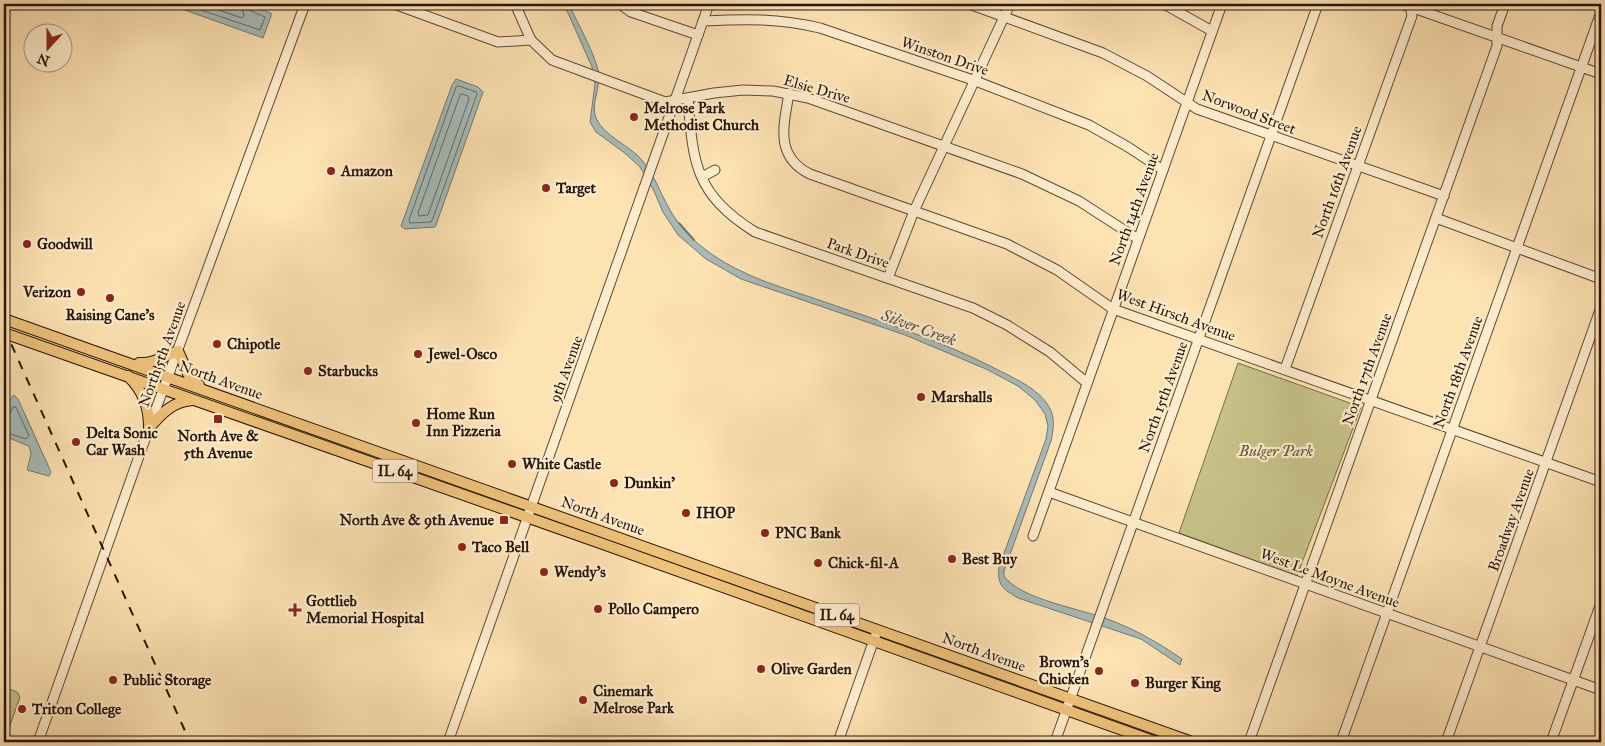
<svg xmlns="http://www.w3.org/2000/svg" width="1605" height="746" viewBox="0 0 1605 746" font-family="'IM FELL Great Primer',serif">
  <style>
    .green { fill: #c6c288; stroke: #766b4a }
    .water { fill: #a6bbb9; stroke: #737873 }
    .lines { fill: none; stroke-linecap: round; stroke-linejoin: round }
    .shore { stroke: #666862; stroke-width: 1 }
    .stream { stroke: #737873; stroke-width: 2 }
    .minor-casing { stroke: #5d4835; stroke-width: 11 }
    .major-casing { stroke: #27140b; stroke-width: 12 }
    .minor { stroke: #feedcd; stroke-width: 9 }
    .major { stroke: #efc279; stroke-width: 10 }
    .rail { stroke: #27140b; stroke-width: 2; stroke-dasharray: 9 9; stroke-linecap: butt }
    .poi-dot { fill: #8f2418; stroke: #feedcd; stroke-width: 2 }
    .labels { text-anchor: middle; stroke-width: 4.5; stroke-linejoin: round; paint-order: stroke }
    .shield { fill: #feedcd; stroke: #685545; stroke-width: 1 }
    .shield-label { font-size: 14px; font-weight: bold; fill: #27140b }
    .street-label { font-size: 15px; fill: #27140b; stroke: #feedcd }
    .poi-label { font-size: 15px; font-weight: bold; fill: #27140b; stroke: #feedcd; text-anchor: start }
    .park-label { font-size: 15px; font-style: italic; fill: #5f5137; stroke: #feedcd }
    .water-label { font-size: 16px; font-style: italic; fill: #534e48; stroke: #feedcd }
  </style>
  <rect width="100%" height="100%" fill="#fee3b2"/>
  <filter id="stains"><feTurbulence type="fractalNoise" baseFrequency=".004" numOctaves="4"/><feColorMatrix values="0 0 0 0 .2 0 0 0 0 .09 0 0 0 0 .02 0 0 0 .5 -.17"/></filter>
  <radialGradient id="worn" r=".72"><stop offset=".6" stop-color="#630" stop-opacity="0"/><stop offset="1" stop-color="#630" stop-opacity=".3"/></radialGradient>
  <g class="green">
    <path d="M 1238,363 L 1361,407 L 1297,576 L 1179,533 Z"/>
    <path d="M 4,687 L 17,692 L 20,697 L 4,742 Z"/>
  </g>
  <g class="water">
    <path d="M 168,4 L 245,4 L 271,13 L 271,16 L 263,38 Z"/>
    <path d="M 564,4 L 569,4 C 578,25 592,47 598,70 C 602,85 590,105 596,118 C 604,136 627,144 640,158 C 655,175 659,191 670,210 C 685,237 713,258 741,271 C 765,283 793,291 819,300 C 879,321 941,340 998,370 C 1016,379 1043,391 1051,411 C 1055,420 1053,431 1051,441 L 1004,571 L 1004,576 C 1021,600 1083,609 1110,620 C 1136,630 1159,643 1182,659 L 1180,665 L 1141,639 L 1018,598 C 1003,589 997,586 999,567 L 1046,439 L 1048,426 L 1045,414 L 1035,400 L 1018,386 L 986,369 L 905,335 L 741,279 L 706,259 L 678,235 L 663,212 L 654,191 L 640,167 L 626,154 L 596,132 L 590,122 L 595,84 L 592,67 Z"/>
    <path d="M 456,79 L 478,87 L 483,92 L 436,225 L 435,227 L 405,229 L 401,226 L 452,85 Z"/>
    <path d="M 14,395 L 18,399 L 51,472 L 49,476 L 27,470 L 31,454 L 29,446 L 4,436 C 4,423 3,404 14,395 Z"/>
  </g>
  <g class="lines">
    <g class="shore">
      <path d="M 183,4 L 260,30 L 265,17 L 249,10 L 246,4"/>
      <path d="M 201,4 L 242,18 L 244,15 L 240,4"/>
      <path d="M 459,86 L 476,92 L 477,94 L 433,218 L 431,222 L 410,223 L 409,220 L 456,87 Z"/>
      <path d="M 462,94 L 468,96 L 469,99 L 428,215 L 419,216 L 418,213 L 460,95 Z"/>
      <path d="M 4,416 L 9,415 L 13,407 L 16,407 L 29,436 L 26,439 L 4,432"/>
    </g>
    <g class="stream">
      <path d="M 679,223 L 694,240"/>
      <path d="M 1258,741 L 1263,742"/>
    </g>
    <defs>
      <g id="minor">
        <path d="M 394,4 L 498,42 L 531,40 L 552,60 L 665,102 L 714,93 L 743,90 L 773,91 L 808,98 L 1022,174 L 1079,201 L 1138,239"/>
        <path d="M 515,4 L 531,40"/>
        <path d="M 620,4 L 631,12 L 698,35"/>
        <path d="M 969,4 L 1103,53 L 1147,76 L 1197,109 L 1444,196"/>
        <path d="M 1164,4 L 1212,31"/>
        <path d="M 1402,4 L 1601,74"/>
        <path d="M 703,21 C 746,19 778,18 820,28 L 973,80 L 1089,125 L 1128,147 L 1163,170"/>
        <path d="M 789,93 C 784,125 774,156 810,174 L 1007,244 L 1057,270 L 1113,309 L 1601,482"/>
        <path d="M 688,98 C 693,164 695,194 755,232 L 973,308 L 1007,325 L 1050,352 L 1087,383"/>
        <path d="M 702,177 L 715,170"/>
        <path d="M 1436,218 L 1601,279"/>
        <path d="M 888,278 L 914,211 L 1010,4"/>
        <path d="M 1285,369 L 1412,16 L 1410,4"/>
        <path d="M 1049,492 L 1601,690"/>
        <path d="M 1033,536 L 1222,4"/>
        <path d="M 38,742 L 149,428 L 305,4"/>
        <path d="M 448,742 L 709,4"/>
        <path d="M 838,742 L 876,634"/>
        <path d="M 1055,742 L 1318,4"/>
        <path d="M 1249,742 L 1497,46 L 1497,26 L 1505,4"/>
        <path d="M 1341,742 L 1601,12"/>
        <path d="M 1446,742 L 1601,307"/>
        <path d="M 1551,742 L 1601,603"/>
      </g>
      <g id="major">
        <path d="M 4,319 L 1192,742"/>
        <path d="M 4,333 L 603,544 L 1156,742"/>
        <path d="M 139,363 C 154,364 164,356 178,351 L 189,376 L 199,385"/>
        <path d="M 128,376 C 143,391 149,406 149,428"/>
        <path d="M 149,428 C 161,414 173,401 193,400"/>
      </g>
    </defs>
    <use href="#minor" class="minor-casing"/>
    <use href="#major" class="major-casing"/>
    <use href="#minor" class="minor"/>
    <use href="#major" class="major"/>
    <path class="rail" d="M 4,328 L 190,742"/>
  </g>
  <g class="poi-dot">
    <circle cx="634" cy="117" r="5"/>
    <circle cx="331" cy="171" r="5"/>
    <circle cx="546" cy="188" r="5"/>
    <circle cx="27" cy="244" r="5"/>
    <circle cx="81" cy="292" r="5"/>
    <circle cx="110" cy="298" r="5"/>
    <circle cx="217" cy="344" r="5"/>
    <circle cx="418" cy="354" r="5"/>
    <circle cx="308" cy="371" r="5"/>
    <circle cx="921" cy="397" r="5"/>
    <rect x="213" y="414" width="10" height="10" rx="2.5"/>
    <circle cx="416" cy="423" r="5"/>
    <circle cx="76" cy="442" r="5"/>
    <circle cx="512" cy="464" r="5"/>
    <circle cx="614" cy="483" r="5"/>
    <circle cx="686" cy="513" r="5"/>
    <rect x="499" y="515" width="10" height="10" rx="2.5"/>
    <circle cx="765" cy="533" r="5"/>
    <circle cx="462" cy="547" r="5"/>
    <circle cx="952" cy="559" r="5"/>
    <circle cx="818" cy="563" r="5"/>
    <circle cx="544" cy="572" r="5"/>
    <circle cx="598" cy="609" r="5"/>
    <path d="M292.5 602.5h5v5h5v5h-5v5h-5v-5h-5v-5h5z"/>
    <circle cx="761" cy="669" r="5"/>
    <circle cx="1099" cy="671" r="5"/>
    <circle cx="113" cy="680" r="5"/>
    <circle cx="1135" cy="683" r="5"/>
    <circle cx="583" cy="700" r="5"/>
    <circle cx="22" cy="709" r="5"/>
  </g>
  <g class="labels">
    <g class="shield">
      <rect x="372.5" y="459.5" width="45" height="23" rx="4"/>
      <rect x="814.5" y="603.5" width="45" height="23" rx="4"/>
    </g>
    <g class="shield-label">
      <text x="395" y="476">IL 64</text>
      <text x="837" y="620">IL 64</text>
    </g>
    <g class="street-label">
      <text transform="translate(945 56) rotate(19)" y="5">Winston Drive</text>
      <text transform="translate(817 89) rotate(16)" y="5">Elsie Drive</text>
      <text transform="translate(1249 112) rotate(21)" y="5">Norwood Street</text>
      <text transform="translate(1337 182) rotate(-70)" y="5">North 16th Avenue</text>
      <text transform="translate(1134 209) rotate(-70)" y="5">North 14th Avenue</text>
      <text transform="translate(858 253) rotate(19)" y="5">Park Drive</text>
      <text transform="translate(1176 315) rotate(20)" y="5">West Hirsch Avenue</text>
      <text transform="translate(162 354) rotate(-70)" y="5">North 5th Avenue</text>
      <text transform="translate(566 369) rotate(-70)" y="5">9th Avenue</text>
      <text transform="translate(1367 369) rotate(-70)" y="5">North 17th Avenue</text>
      <text transform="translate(1458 372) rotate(-70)" y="5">North 18th Avenue</text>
      <text transform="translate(221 380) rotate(20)" y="5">North Avenue</text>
      <text transform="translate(1163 397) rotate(-70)" y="5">North 15th Avenue</text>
      <text transform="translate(603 516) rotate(20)" y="5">North Avenue</text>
      <text transform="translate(1511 520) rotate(-70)" y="5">Broadway Avenue</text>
      <text transform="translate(1330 578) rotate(20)" y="5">West Le Moyne Avenue</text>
      <text transform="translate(984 652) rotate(20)" y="5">North Avenue</text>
    </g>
    <g class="poi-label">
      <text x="644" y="113">Melrose Park<tspan x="644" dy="17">Methodist Church</tspan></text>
      <text x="341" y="176">Amazon</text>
      <text x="556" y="193">Target</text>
      <text x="37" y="249">Goodwill</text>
      <text x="71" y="297" text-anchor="end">Verizon</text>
      <text x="110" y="320" text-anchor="middle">Raising Cane's</text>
      <text x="227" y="349">Chipotle</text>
      <text x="428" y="359">Jewel-Osco</text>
      <text x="318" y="376">Starbucks</text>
      <text x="931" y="402">Marshalls</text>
      <text x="426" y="419">Home Run<tspan x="426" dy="17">Inn Pizzeria</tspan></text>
      <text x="86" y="438">Delta Sonic<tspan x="86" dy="17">Car Wash</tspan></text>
      <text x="218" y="441" text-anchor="middle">North Ave &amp;<tspan x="218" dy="17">5th Avenue</tspan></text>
      <text x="522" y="469">White Castle</text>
      <text x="624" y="488">Dunkin'</text>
      <text x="696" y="518">IHOP</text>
      <text x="494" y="525" text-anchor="end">North Ave &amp; 9th Avenue</text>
      <text x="775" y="538">PNC Bank</text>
      <text x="472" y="552">Taco Bell</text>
      <text x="962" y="564">Best Buy</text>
      <text x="828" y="568">Chick-fil-A</text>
      <text x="554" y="577">Wendy's</text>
      <text x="306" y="606">Gottlieb<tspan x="306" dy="17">Memorial Hospital</tspan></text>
      <text x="608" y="614">Pollo Campero</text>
      <text x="1089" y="667" text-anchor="end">Brown's<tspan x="1089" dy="17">Chicken</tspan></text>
      <text x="771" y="674">Olive Garden</text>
      <text x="123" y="685">Public Storage</text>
      <text x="1145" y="688">Burger King</text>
      <text x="593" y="696">Cinemark<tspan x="593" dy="17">Melrose Park</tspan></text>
      <text x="32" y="714">Triton College</text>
    </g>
    <g class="park-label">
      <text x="1276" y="456">Bulger Park</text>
    </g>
    <g class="water-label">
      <text transform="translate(919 327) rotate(20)" y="6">Silver Creek</text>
    </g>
  </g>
  <rect width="1605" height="746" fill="none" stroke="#fee3b2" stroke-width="20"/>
  <rect x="5" y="5" width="1595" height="736" fill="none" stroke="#27140b" stroke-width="2.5"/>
  <rect x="10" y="10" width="1585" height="726" fill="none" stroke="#27140b"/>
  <g transform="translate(48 48) rotate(201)"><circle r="24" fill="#feedcd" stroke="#a8967f"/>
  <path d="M0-4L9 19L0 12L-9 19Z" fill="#8f2418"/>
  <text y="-8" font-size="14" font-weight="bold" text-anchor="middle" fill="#27140b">N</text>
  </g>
  <rect width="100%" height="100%" filter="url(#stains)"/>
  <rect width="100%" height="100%" fill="url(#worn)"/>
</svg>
